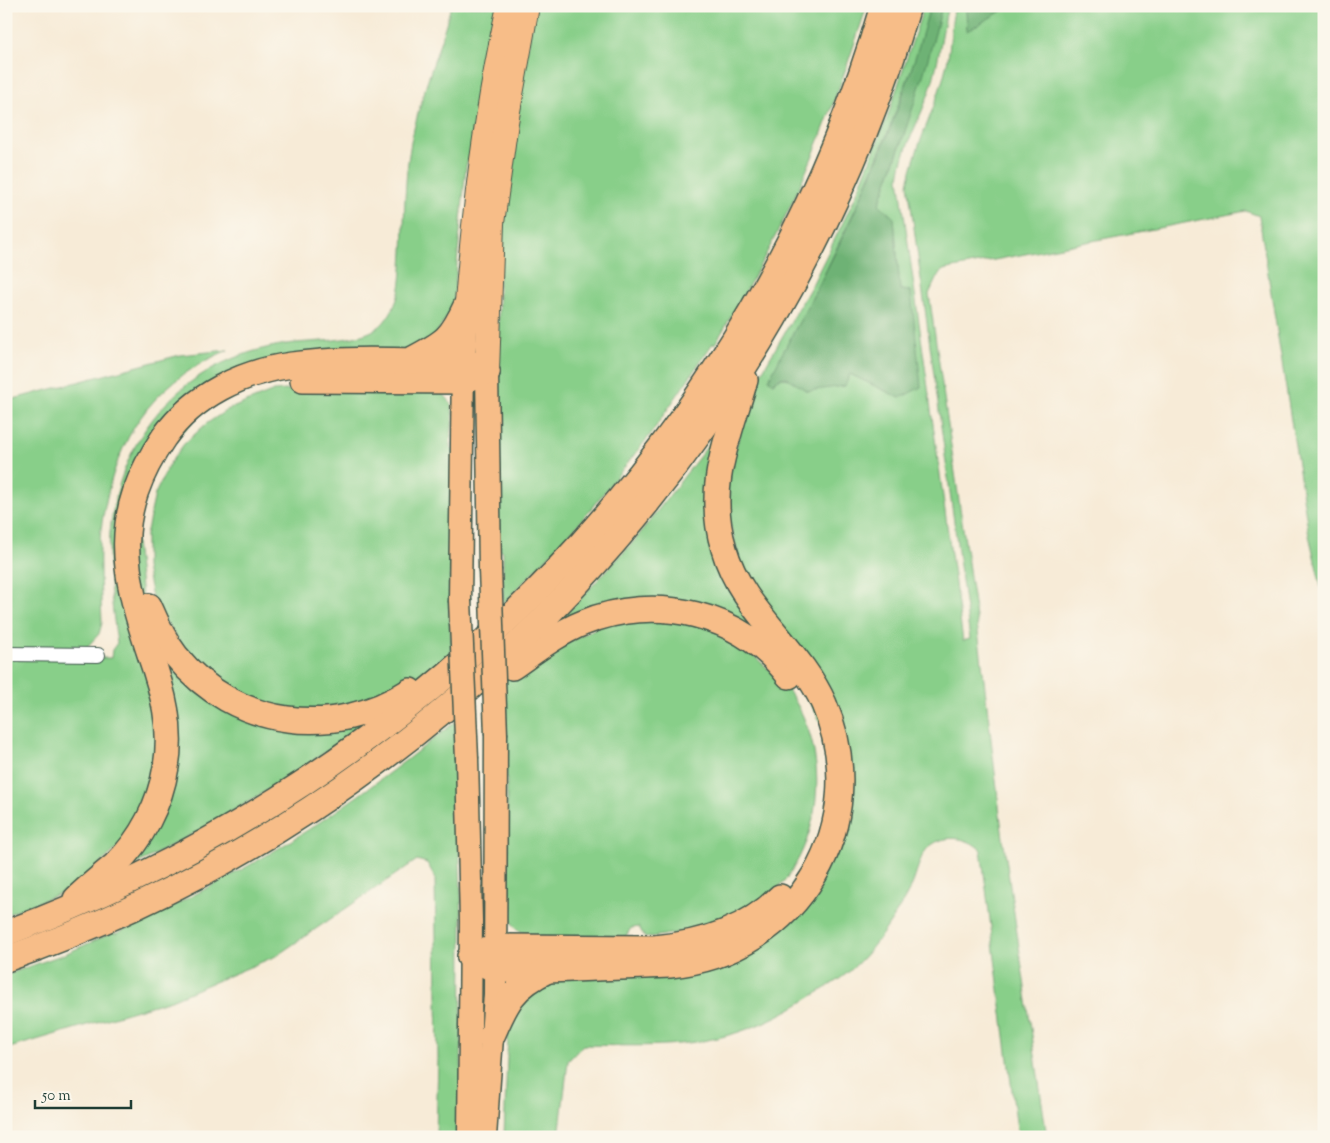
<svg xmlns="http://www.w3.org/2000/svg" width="1330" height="1143" viewBox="0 0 1330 1143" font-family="'Sorts Mill Goudy',serif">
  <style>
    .green { fill: #88cf89; stroke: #54865e }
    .forest { fill: #6eb275; stroke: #467854 }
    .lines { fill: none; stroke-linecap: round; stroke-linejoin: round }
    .minor-casing { stroke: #3f574c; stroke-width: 16 }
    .primary-casing { stroke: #3f574c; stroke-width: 25 }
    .trunk-casing { stroke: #3f574c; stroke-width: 26 }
    .motorway-casing { stroke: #3f574c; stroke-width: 28 }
    .minor { stroke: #fff; stroke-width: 14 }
    .primary { stroke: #f7bd88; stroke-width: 22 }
    .trunk { stroke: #f7bd88; stroke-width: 24 }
    .motorway { stroke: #f7bd88; stroke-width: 25 }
    .primary-bridge-casing { stroke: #3f574c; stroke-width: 25; stroke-linecap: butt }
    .primary-bridge { stroke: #f7bd88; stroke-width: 22 }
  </style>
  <rect width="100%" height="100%" fill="#fbf7ec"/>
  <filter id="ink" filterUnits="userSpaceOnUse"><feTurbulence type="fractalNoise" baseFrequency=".02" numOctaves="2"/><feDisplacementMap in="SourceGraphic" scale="10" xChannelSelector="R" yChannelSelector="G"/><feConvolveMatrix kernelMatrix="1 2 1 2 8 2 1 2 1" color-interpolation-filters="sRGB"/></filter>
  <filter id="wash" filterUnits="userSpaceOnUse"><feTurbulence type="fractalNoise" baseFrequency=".0096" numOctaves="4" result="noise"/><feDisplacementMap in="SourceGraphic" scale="20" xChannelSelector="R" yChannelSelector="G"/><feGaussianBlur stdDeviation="1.12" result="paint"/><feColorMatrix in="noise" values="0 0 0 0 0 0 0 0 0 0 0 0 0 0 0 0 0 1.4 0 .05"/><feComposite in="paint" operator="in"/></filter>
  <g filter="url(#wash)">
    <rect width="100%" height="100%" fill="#f7ebd7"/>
    <g class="green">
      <path d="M 451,6 L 502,6 L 474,143 L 466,166 L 453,308 L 425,350 L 244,368 L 130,487 L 150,670 L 162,753 L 133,834 L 73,888 L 6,915 L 6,658 L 111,658 L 112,650 L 117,643 C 112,607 107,569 110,532 C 120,431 185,359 287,344 C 314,340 367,343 384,322 C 403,299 401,279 403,252 C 405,211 404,168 414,129 C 424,87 440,47 451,6 Z"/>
      <path d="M 536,6 L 867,6 C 846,70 824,133 796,194 C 772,246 744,295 715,344 L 713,343 L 650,435 L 578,525 L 503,604 L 503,551 L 497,551 L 499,255 L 510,133 Z"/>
      <path d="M 924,6 L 930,6 L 920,45 L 892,122 L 860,199 L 819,285 L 780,358 L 780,378 L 792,379 L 808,391 L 850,374 L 900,398 L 911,291 L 900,290 L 894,219 L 879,204 L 901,144 L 942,6 L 948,6 C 941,34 939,63 930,90 C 920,120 903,147 899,178 L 963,641 L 970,639 L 908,184 C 916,142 938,105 947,63 C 951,45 950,25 955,6 L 966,6 L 967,30 L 1010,6 L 1324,6 L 1324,600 L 1309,535 L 1259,216 L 1246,211 L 943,270 L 936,279 L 929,294 L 979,638 L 1002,831 L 1047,1137 L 1018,1137 L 981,850 C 967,836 941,833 926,850 C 919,858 917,874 912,885 C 896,916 876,947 850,971 C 838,981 822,990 809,998 C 728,1049 674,1047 583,1045 L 568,1061 L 559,1137 L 504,1137 L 508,1031 L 513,1007 L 538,982 L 787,919 L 845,767 L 746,584 L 722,494 L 755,384 L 812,285 L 854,200 L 887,118 Z"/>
      <path d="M 228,350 C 160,379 123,426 107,497 C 104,511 101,525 100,539 C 99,567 101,595 102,623 L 99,634 L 83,651 L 6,651 L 6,401 L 180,355 Z"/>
      <path d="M 310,388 L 441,392 C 461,408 450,427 450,447 L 456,452 L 449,611 L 452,652 L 410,684 L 382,702 L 278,713 L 198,670 L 153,602 L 146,567 L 146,535 L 155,494 L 170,463 L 184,444 L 206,424 L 227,410 L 274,391 Z"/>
      <path d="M 720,430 L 710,497 L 784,657 L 713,613 L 553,628 L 635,540 Z"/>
      <path d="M 619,617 C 643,619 671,617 694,622 C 717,627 735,641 753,655 C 767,668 782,679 792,696 C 833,759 822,850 767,900 C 762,905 753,908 747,911 C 712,928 683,932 645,938 L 639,927 L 631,928 L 624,939 C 603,939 525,944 514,926 C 511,923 511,916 509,911 L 505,681 L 529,661 Z"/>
      <path d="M 151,639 L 219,702 L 374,717 C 293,778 210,827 119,873 L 160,811 Z"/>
      <path d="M 455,722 L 462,921 L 461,1137 L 436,1137 L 438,1058 L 435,877 L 427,863 L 417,860 L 276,956 L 171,1000 L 6,1049 L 6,975 L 67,953 L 114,932 L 115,934 C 163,911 211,887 257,861 C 327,821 392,772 455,722 Z"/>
    </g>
    <g class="forest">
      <path d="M 930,6 L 942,6 C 926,73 903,139 879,204 L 894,218 L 900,290 L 911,291 L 921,387 L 900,398 L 850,374 L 845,386 L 807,391 L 786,377 L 780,378 L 773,383 L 769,379 C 785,347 803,316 819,285 C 864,196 905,103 930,6 Z"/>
      <path d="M 966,6 L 1010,6 L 967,31 Z"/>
    </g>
  </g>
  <g filter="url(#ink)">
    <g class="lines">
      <defs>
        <path id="minor" d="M 6,654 L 98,655"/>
        <g id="primary">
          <path d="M 487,372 L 490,569"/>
          <path d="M 460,600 L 463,364"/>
          <path d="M 467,759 L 471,921 L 469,1137"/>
          <path d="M 485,1137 L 495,994 L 496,735"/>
        </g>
        <g id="trunk">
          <path d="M 463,361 C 470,242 483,123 509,6"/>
          <path d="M 487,372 L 492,223 L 506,122 L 527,6"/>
        </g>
        <g id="motorway">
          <path d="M 413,359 C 445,342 451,339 466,306"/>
          <path d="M 303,380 L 462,381 L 487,372"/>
          <path d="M 149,606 C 157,624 164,641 176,656 C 235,728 334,740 410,691"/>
          <path d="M 512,667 C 535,651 558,633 583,623 C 655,593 742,613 789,676"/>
          <path d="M 76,899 C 88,887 102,876 115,865 C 142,839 160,804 166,767 C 173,728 163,691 150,654 C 122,570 111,515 164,437 C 194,395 242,372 292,365 C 334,359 378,360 421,361 C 434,361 451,358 464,361 C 472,363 480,368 487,372"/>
          <path d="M 6,933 C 423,780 758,435 883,6"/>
          <path d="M 470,957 L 495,970 L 548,970 L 670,965 C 798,954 875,823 824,704 C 799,647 741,610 724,549 C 705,487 728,439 745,380"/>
          <path d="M 470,957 L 495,947 L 654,948 C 700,944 747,930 780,897"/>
          <path d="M 6,959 C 436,811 781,442 908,6"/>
          <path d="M 491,1038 C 506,1003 512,987 548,970"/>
        </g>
      </defs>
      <use href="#minor" class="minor-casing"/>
      <use href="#primary" class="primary-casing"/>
      <use href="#trunk" class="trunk-casing"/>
      <use href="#motorway" class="motorway-casing"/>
      <use href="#minor" class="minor"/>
      <use href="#primary" class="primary"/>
      <use href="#trunk" class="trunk"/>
      <use href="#motorway" class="motorway"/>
      <defs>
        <g id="primary-bridge">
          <path d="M 490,569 L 496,735"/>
          <path d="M 460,600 L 467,759"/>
        </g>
      </defs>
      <use href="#primary-bridge" class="primary-bridge-casing"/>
      <use href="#primary-bridge" class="primary-bridge"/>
    </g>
  </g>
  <rect width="1330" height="1143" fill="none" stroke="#fbf7ec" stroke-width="25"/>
  <path d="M35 1100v8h96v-8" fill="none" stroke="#1f3d34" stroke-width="2.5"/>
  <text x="42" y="1100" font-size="15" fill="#1f3d34" stroke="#fbf7ec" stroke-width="4" paint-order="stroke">50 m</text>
</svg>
